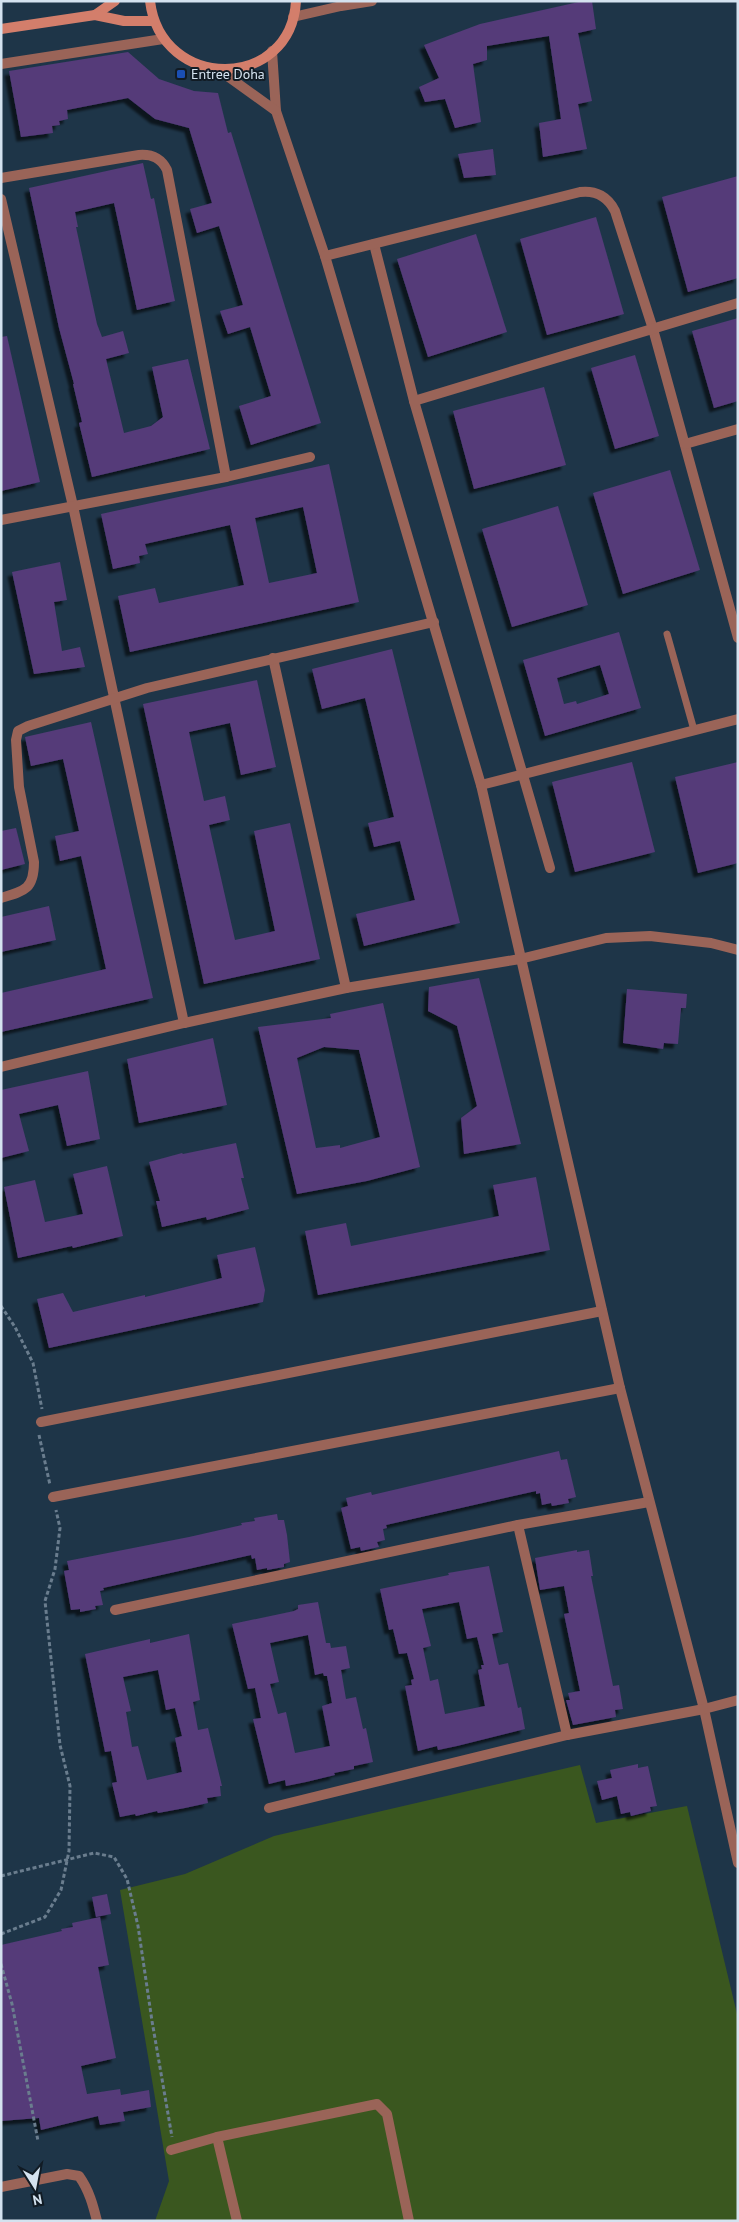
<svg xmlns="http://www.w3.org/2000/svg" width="739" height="2222" viewBox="0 0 739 2222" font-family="'PT Sans',sans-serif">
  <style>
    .green { fill: #3a571f }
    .building { fill: #543b79; fill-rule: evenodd; filter: url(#shadow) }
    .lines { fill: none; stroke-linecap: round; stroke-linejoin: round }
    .path { stroke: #6a7d8e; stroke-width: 3; stroke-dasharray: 4 2.5; stroke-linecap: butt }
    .lane { stroke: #9a6458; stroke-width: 7 }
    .street { stroke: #9a6458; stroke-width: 10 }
    .secondary { stroke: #d37e6b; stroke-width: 10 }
    .transit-dot { fill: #1a4fb4; stroke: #111b24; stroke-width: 2 }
    .labels { text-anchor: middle; stroke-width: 4; stroke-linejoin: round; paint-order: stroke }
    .poi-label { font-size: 14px; fill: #d4e2ef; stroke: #111b24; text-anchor: start }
  </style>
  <defs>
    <filter id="shadow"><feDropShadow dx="-4.5" dy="4.5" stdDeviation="1" flood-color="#0009"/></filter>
  </defs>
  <rect width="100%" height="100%" fill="#1e3548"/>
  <path class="green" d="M 580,1765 L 596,1823 L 687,1806 L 738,2018 L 738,2221 L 155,2221 L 169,2181 L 120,1890 L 185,1874 L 274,1836 Z"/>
  <g class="building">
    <path d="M 583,1 L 592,1 L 596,29 L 578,33 L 592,101 L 578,104 L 587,149 L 543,157 L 539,123 L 561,119 L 549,36 L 487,46 L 487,60 L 473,64 L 481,122 L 455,128 L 445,99 L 425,102 L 419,87 L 439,78 L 424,45 L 480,24 Z"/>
    <path d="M 128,52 L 159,79 L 194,91 L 218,93 L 228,133 L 231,132 L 321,423 L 251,445 L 239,406 L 271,396 L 250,327 L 228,334 L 220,311 L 243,305 L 219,226 L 197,233 L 190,209 L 212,203 L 189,128 L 155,119 L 128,98 L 67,110 L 68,119 L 59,121 L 60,125 L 52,126 L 53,133 L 21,137 L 9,71 Z"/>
    <path d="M 493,149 L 496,175 L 464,178 L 458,154 Z"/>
    <path d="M 143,163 L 151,199 L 154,198 L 175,301 L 137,310 L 114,203 L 75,212 L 78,227 L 76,227 L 97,324 L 102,337 L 123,331 L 129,353 L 106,359 L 124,433 L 151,426 L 163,417 L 152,367 L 188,359 L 210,449 L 92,477 L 79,423 L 82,422 L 73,384 L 74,384 L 59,328 L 29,188 Z"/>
    <path d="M 738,176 L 738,278 L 688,292 L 662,197 Z"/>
    <path d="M 596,217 L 624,314 L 547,335 L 520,239 Z"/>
    <path d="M 476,234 L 507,332 L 428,357 L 397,259 Z"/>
    <path d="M 738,318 L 738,401 L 714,408 L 692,331 Z"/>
    <path d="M 7,336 L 40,482 L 1,491 L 1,337 Z"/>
    <path d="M 635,355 L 659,436 L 615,449 L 591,368 Z"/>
    <path d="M 544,387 L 566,465 L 474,489 L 453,411 Z"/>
    <path d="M 329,464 L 359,602 L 130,652 L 118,596 L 155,588 L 159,603 L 244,585 L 230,525 L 145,544 L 148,554 L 139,556 L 140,563 L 113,569 L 101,514 ZM 303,507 L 317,573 L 269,583 L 255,518 Z"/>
    <path d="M 670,470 L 700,570 L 623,594 L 593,493 Z"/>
    <path d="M 558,506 L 588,605 L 512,627 L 482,529 Z"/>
    <path d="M 60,562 L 67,600 L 54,602 L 62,651 L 80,647 L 85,667 L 34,674 L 12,572 Z"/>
    <path d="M 619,632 L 641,708 L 545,736 L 523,660 ZM 600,665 L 609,694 L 577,704 L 576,701 L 564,704 L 557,678 Z"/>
    <path d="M 392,649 L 460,923 L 364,946 L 356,914 L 415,900 L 400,841 L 374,847 L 368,823 L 394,817 L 365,698 L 322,709 L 312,669 Z"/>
    <path d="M 257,680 L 276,767 L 241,775 L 230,723 L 189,732 L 204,801 L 225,796 L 230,820 L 209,825 L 235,940 L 275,931 L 254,831 L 290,823 L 320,959 L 204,984 L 143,704 Z"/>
    <path d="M 91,722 L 153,998 L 1,1032 L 1,993 L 106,969 L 81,856 L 60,861 L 55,836 L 79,831 L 63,759 L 31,766 L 25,737 Z"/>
    <path d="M 632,762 L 655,852 L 575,872 L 552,782 Z"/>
    <path d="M 738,762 L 738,863 L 698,873 L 675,777 Z"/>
    <path d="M 16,828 L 25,864 L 1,870 L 1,831 Z"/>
    <path d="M 49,906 L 56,940 L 1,952 L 1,917 Z"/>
    <path d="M 479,978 L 521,1144 L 464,1154 L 461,1118 L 477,1106 L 457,1026 L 428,1011 L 429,987 Z"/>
    <path d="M 627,989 L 687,994 L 686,1008 L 681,1008 L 678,1044 L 664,1043 L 663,1049 L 623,1043 Z"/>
    <path d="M 383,1003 L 420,1167 L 367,1181 L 297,1194 L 258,1027 L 331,1018 L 330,1014 ZM 324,1047 L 359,1050 L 380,1137 L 340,1148 L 340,1145 L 316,1148 L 297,1058 Z"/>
    <path d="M 213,1038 L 227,1105 L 139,1123 L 127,1059 Z"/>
    <path d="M 88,1071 L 100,1139 L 67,1146 L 58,1105 L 19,1114 L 29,1151 L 1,1158 L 1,1090 Z"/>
    <path d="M 236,1143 L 244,1178 L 241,1178 L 249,1209 L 207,1220 L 206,1217 L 162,1227 L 156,1201 L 160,1201 L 149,1162 L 182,1153 L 183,1154 Z"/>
    <path d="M 107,1166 L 123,1236 L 73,1248 L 72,1246 L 18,1258 L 4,1187 L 35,1180 L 45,1222 L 83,1214 L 73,1174 Z"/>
    <path d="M 536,1177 L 550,1250 L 318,1295 L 305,1231 L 346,1223 L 351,1246 L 499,1216 L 493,1185 Z"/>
    <path d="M 255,1247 L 265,1290 L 263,1302 L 49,1348 L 37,1299 L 63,1293 L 73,1312 L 145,1295 L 145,1297 L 222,1278 L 217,1255 Z"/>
    <path d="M 559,1451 L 561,1460 L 567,1459 L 576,1497 L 568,1499 L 569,1503 L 552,1506 L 551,1503 L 542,1505 L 540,1493 L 536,1494 L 536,1491 L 386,1525 L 387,1528 L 383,1529 L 385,1540 L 377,1542 L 379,1547 L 361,1551 L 360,1547 L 351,1549 L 341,1508 L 348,1506 L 346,1498 L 371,1492 L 372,1495 Z"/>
    <path d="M 277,1514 L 278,1520 L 284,1520 L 287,1535 L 290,1562 L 284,1564 L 284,1567 L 267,1570 L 267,1568 L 257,1570 L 255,1558 L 252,1559 L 251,1555 L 103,1588 L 104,1590 L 100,1591 L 103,1605 L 95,1606 L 96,1609 L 80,1612 L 80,1609 L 71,1610 L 64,1571 L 69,1570 L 67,1561 L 189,1537 L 242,1525 L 241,1523 L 255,1521 L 254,1518 Z"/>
    <path d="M 577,1550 L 577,1552 L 589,1550 L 593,1576 L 591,1576 L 613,1686 L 619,1685 L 623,1709 L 615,1710 L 616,1717 L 573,1725 L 566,1700 L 570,1700 L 568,1693 L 580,1691 L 564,1614 L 569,1613 L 564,1586 L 540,1590 L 535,1558 Z"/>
    <path d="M 489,1566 L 503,1632 L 492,1634 L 498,1662 L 499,1665 L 508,1663 L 518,1708 L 521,1707 L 525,1729 L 457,1746 L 438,1750 L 437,1746 L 418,1751 L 405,1686 L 412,1685 L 411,1680 L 414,1679 L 407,1653 L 399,1654 L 393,1629 L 389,1630 L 380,1589 L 449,1575 L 448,1573 ZM 459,1602 L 467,1639 L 477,1637 L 484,1665 L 481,1665 L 482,1669 L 478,1670 L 485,1706 L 445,1714 L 438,1679 L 430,1681 L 429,1676 L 423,1648 L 431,1646 L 422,1609 Z"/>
    <path d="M 318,1602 L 326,1643 L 330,1643 L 331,1648 L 346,1646 L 350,1668 L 341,1670 L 346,1699 L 356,1697 L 363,1729 L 366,1728 L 373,1762 L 354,1766 L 354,1769 L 334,1773 L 335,1775 L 306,1782 L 286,1786 L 285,1780 L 269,1784 L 253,1719 L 261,1718 L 255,1688 L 248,1689 L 232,1624 L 294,1611 L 298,1609 L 298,1605 ZM 308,1635 L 315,1675 L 323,1673 L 324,1676 L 327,1676 L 332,1703 L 322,1706 L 330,1746 L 295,1753 L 286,1712 L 278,1714 L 270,1684 L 279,1682 L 270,1643 Z"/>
    <path d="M 189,1634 L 200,1700 L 193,1702 L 198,1730 L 208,1728 L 222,1786 L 220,1786 L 221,1796 L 207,1798 L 208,1803 L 185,1808 L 158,1813 L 157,1811 L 136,1816 L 135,1814 L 120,1817 L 112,1783 L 117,1782 L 111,1751 L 105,1752 L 85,1654 L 150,1639 L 150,1643 ZM 158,1670 L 166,1710 L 175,1708 L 182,1736 L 175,1738 L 182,1772 L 147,1780 L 138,1746 L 132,1747 L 126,1712 L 131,1711 L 123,1677 Z"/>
    <path d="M 638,1764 L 638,1768 L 648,1766 L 657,1806 L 650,1807 L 651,1811 L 631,1816 L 630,1812 L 621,1814 L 617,1796 L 602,1800 L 597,1781 L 612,1778 L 610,1770 Z"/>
    <path d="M 107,1894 L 111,1914 L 96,1917 L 92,1897 Z"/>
    <path d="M 100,1917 L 109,1965 L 98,1967 L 116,2058 L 81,2066 L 87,2094 L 120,2089 L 121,2095 L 149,2090 L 151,2107 L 123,2112 L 125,2121 L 100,2125 L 98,2116 L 41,2130 L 39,2118 L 1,2121 L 1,1945 L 62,1931 L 61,1929 L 73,1927 L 72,1923 Z"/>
  </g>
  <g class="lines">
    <g class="path">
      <path d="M 1,1306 L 15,1327 L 33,1363 L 42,1409"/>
      <path d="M 39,1435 L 50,1485"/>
      <path d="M 1,1876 L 94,1853 L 114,1857 L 127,1879 L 138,1926 L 152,2021 L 172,2137"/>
      <path d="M 1,1934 L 45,1917 L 61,1890 L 69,1851 L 70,1786 L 60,1745 L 45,1601 L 55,1569 L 60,1528 L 56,1510"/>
      <path d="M 1,1964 L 12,2004 L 38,2141"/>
    </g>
    <path class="lane" d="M 667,634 L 694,730"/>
    <g class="street">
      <path d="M 293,17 L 341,6 L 372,1"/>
      <path d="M 272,51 L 276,111 L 325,256 L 481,785 L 620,1388 L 704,1709 L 738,1863"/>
      <path d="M 1,64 L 163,39"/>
      <path d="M 219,70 L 276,111"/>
      <path d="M 1,178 L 139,155 C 152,154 161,158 167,170 L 226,477"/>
      <path d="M 1,199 L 73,506 L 184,1023"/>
      <path d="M 374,244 L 414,401 L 550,868"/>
      <path d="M 325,256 L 580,192 C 596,190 608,197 615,211 L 653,329 L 738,638"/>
      <path d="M 414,401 L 738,303"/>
      <path d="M 685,444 L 738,429"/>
      <path d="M 1,520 L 226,477 L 310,457"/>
      <path d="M 273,658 L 346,988"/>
      <path d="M 481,785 L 738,719"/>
      <path d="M 1,898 C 25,891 34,889 34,862 L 19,787 L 16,740 L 18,731 L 28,726 L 147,688 L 434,622"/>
      <path d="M 1,1067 L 184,1023 L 346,988 L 520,959 L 606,938 L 650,936 L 711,943 L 738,950"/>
      <path d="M 41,1422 L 602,1311"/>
      <path d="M 53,1497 L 620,1388"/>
      <path d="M 518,1525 L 567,1735"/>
      <path d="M 115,1610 L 518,1525 L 649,1502"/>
      <path d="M 269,1808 L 567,1735 L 704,1709 L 738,1700"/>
      <path d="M 217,2137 L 237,2221"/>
      <path d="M 171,2150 L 217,2137 L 377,2104 L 387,2114 L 409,2221"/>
      <path d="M 1,2187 L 67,2174 L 79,2176 C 89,2190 93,2205 97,2221"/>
    </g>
    <g class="secondary">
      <path d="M 150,1 C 161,92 291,91 296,1"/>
      <path d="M 95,15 L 115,1"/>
      <path d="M 1,29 L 95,15 L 124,21 L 154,21"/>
    </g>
  </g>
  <rect class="transit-dot" x="176" y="69" width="10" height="10" rx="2.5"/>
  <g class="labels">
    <g class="poi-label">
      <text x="191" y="79">Entree Doha</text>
    </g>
  </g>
  <rect width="739" height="2222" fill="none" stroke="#d4e2ef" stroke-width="5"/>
  <g transform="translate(35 2187) rotate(169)" stroke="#111b24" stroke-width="4" paint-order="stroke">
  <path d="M0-4L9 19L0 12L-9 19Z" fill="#d4e2ef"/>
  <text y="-8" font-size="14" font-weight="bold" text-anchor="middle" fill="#d4e2ef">N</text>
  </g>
</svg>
